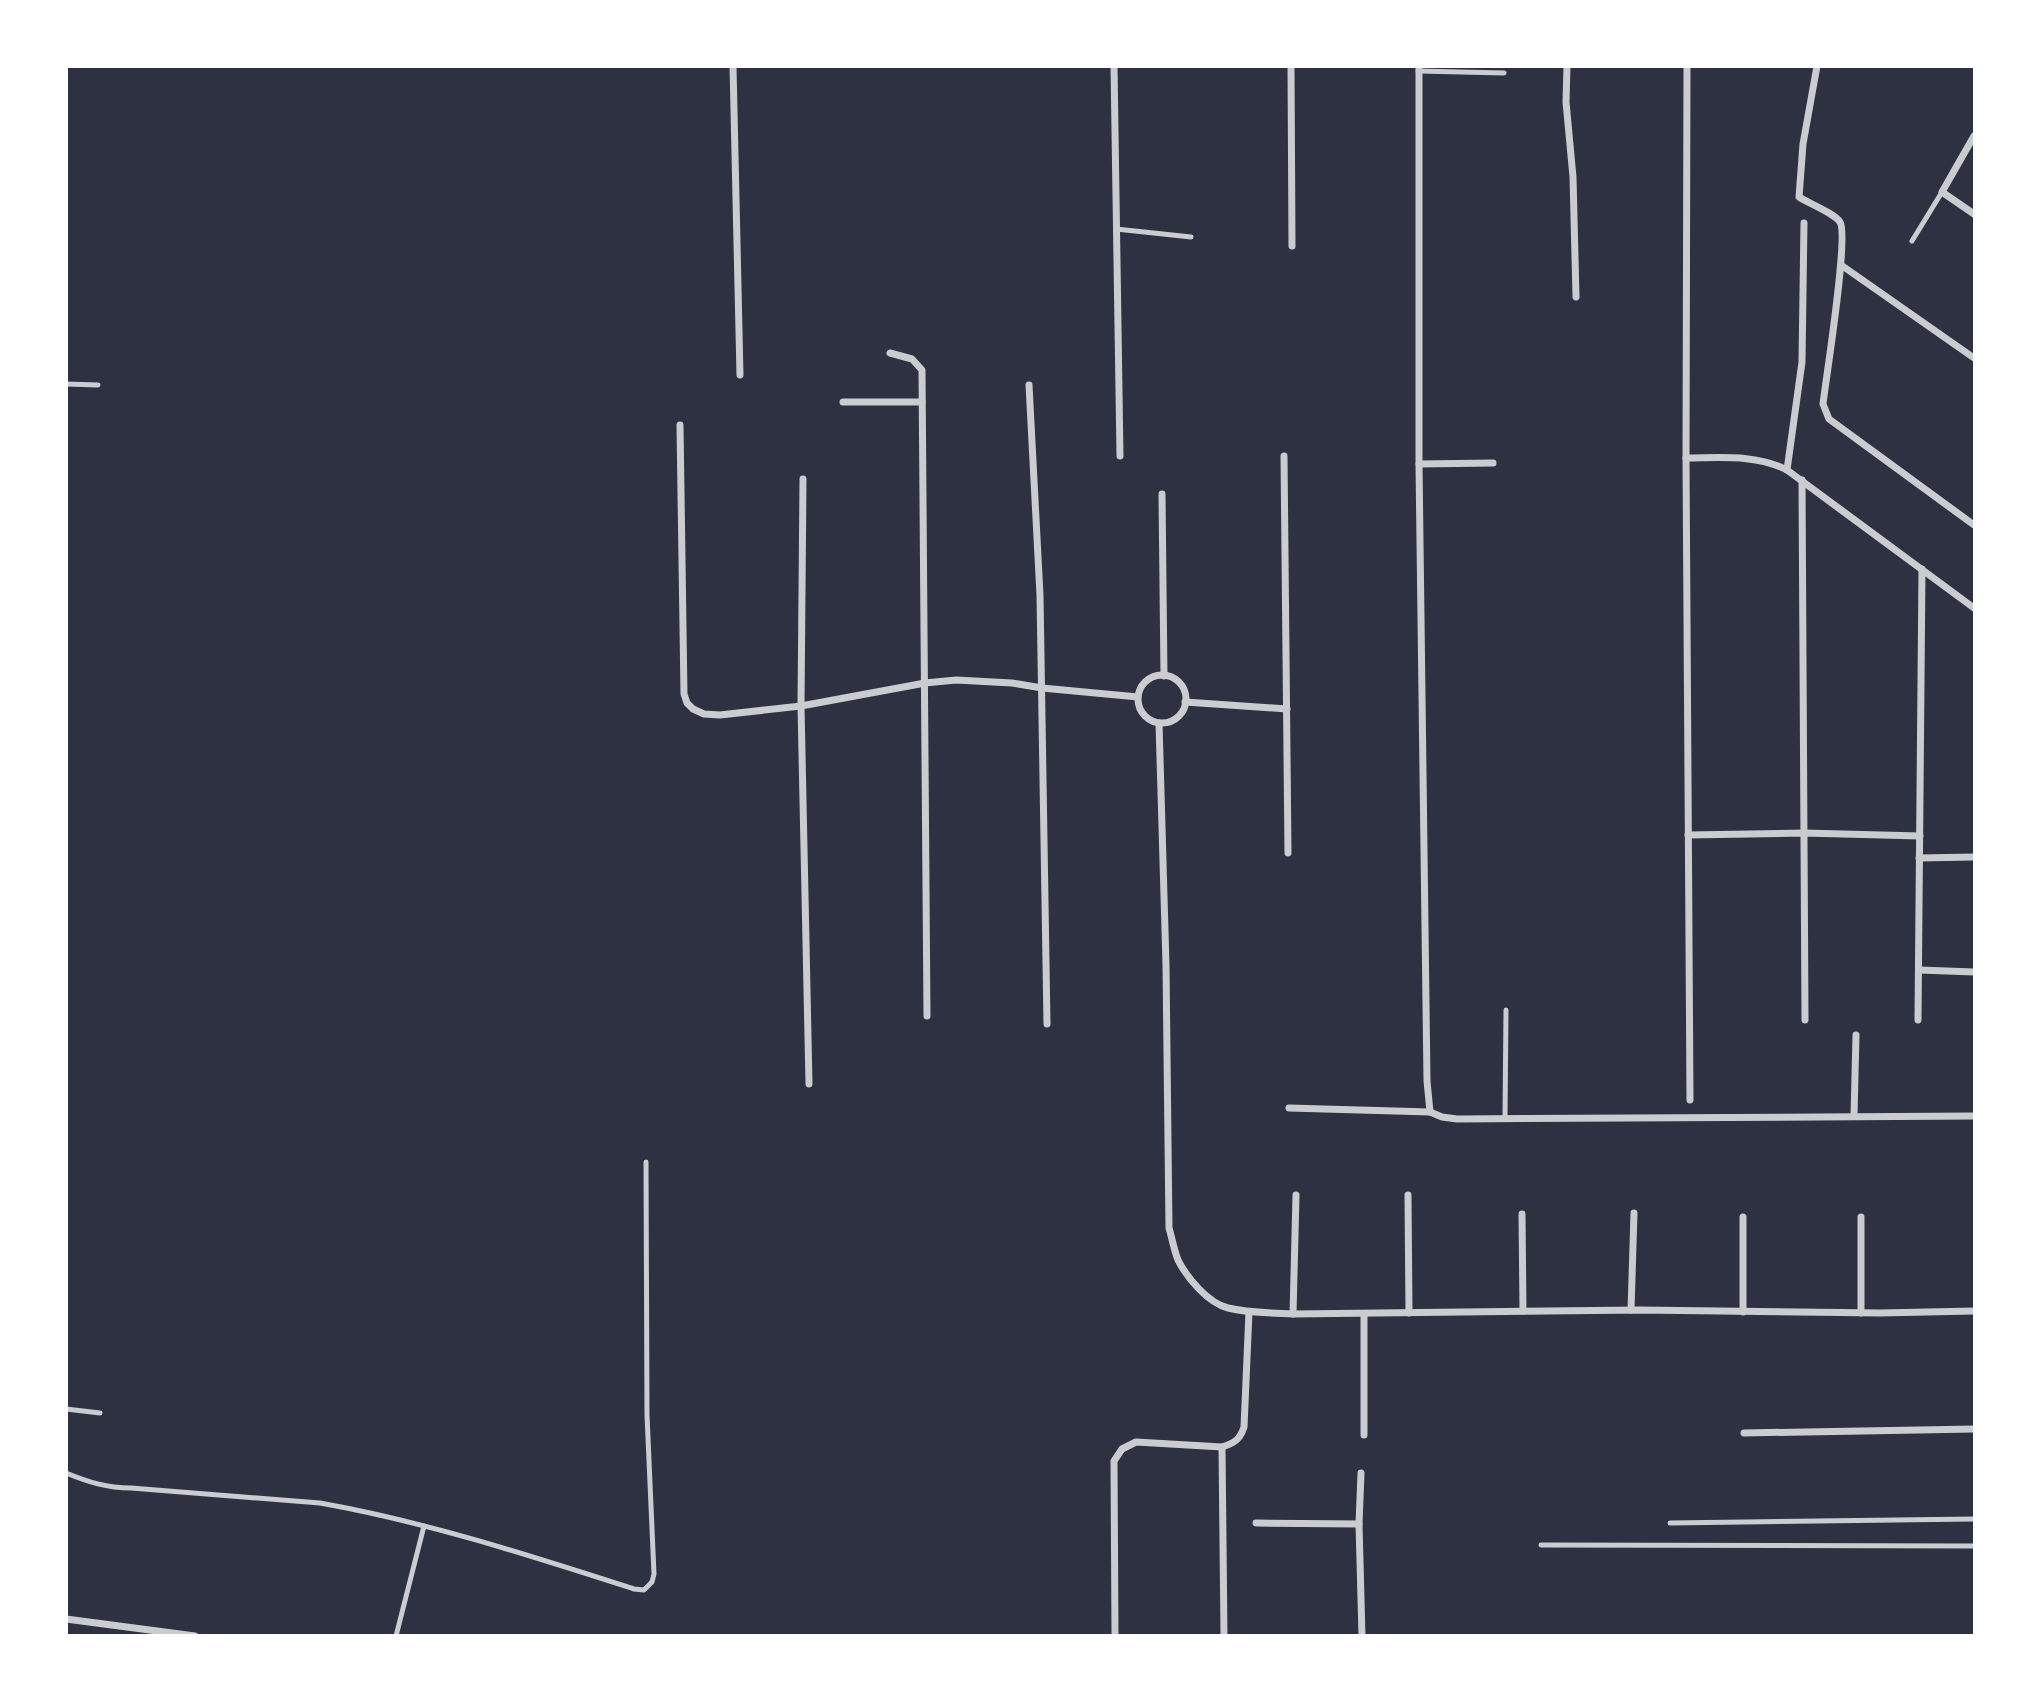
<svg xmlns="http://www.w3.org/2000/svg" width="2041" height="1702" viewBox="0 0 2041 1702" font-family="Barlow,sans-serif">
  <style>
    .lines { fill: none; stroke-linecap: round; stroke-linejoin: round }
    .service { stroke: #caccd0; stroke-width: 5 }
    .minor { stroke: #caccd0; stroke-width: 7 }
  </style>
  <rect width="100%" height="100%" fill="#2d3142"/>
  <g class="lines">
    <g class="service">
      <path d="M 1418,71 L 1504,73"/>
      <path d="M 1116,229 L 1191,237"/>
      <path d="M 1912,241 L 1942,192"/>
      <path d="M 66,384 L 98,385"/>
      <path d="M 1505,1118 L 1506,1010"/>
      <path d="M 66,1409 L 100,1413"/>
      <path d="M 66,1473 C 88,1482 107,1488 131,1488 L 320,1503 C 427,1522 531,1556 634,1589 L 644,1590 L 652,1582 L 654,1574 L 647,1415 L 646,1162"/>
      <path d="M 1670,1523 L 1974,1519"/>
      <path d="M 1541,1545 L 1974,1546"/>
      <path d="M 396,1636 L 424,1526"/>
    </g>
    <g class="minor">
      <path d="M 733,66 L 740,375"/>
      <path d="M 1114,66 L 1120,456"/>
      <path d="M 1291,66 L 1292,246"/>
      <path d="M 1419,66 L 1419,464 L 1427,1081 L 1430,1112"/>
      <path d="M 1567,66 L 1566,102 L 1573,177 L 1576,297"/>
      <path d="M 1817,66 L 1803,144 L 1799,197 C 1810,204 1834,213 1840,222 C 1849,236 1826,378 1823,404 L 1829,419 L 1974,525"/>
      <path d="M 1974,136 L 1942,192 L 1974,214"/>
      <path d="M 1841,265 L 1974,358"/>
      <path d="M 890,353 L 912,359 L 922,370 L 927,1016"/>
      <path d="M 1029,385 L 1040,595 L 1047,1024"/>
      <path d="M 843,402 L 922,402"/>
      <path d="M 680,425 L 684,694 L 687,703 L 693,709 L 704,714 L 720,715 L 801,706 L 925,683 L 956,680 L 1012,683 L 1042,688 L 1138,697"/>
      <path d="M 1284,456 L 1288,853"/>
      <path d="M 1686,458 L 1687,66"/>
      <path d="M 1419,464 L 1493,463"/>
      <path d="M 1787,470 L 1802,362 L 1804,223"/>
      <path d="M 803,479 L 801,706 L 809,1084"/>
      <path d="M 1802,480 L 1805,1020"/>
      <path d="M 1162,494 L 1164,676"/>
      <circle cx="1162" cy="699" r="24"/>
      <path d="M 1185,702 L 1287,709"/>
      <path d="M 1159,723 L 1166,965 L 1169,1228 C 1172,1238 1174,1250 1178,1260 C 1187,1278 1208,1303 1228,1308 C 1249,1313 1271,1313 1293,1314 L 1640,1310 L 1880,1313 L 1974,1311"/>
      <path d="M 1688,835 L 1804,833 L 1920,836"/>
      <path d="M 1919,858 L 1974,857"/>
      <path d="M 1919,970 L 1974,972"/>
      <path d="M 1918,1020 L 1922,569"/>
      <path d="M 1690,1100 L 1686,458 C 1720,458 1756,454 1787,470 L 1974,608"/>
      <path d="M 1289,1108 L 1430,1112 L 1442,1117 L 1457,1119 L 1974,1116"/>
      <path d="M 1854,1116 L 1856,1035"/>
      <path d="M 1408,1195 L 1409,1313"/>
      <path d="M 1522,1214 L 1523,1311"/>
      <path d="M 1743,1217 L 1743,1312"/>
      <path d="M 1631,1310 L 1634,1213"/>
      <path d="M 1861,1313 L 1861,1217"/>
      <path d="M 1293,1314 L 1296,1195"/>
      <path d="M 1744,1433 L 1974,1429"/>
      <path d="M 1364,1435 L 1364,1314"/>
      <path d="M 1222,1447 L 1224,1636"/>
      <path d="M 1361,1473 L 1359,1524 L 1362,1636"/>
      <path d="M 1256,1523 L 1359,1524"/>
      <path d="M 66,1619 L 195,1636"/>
      <path d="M 1115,1636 L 1114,1461 L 1122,1449 L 1136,1442 L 1222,1447 C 1234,1443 1240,1440 1244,1427 L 1249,1312"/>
    </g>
  </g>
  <rect width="2041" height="1702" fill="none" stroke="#ffffff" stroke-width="136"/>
</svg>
